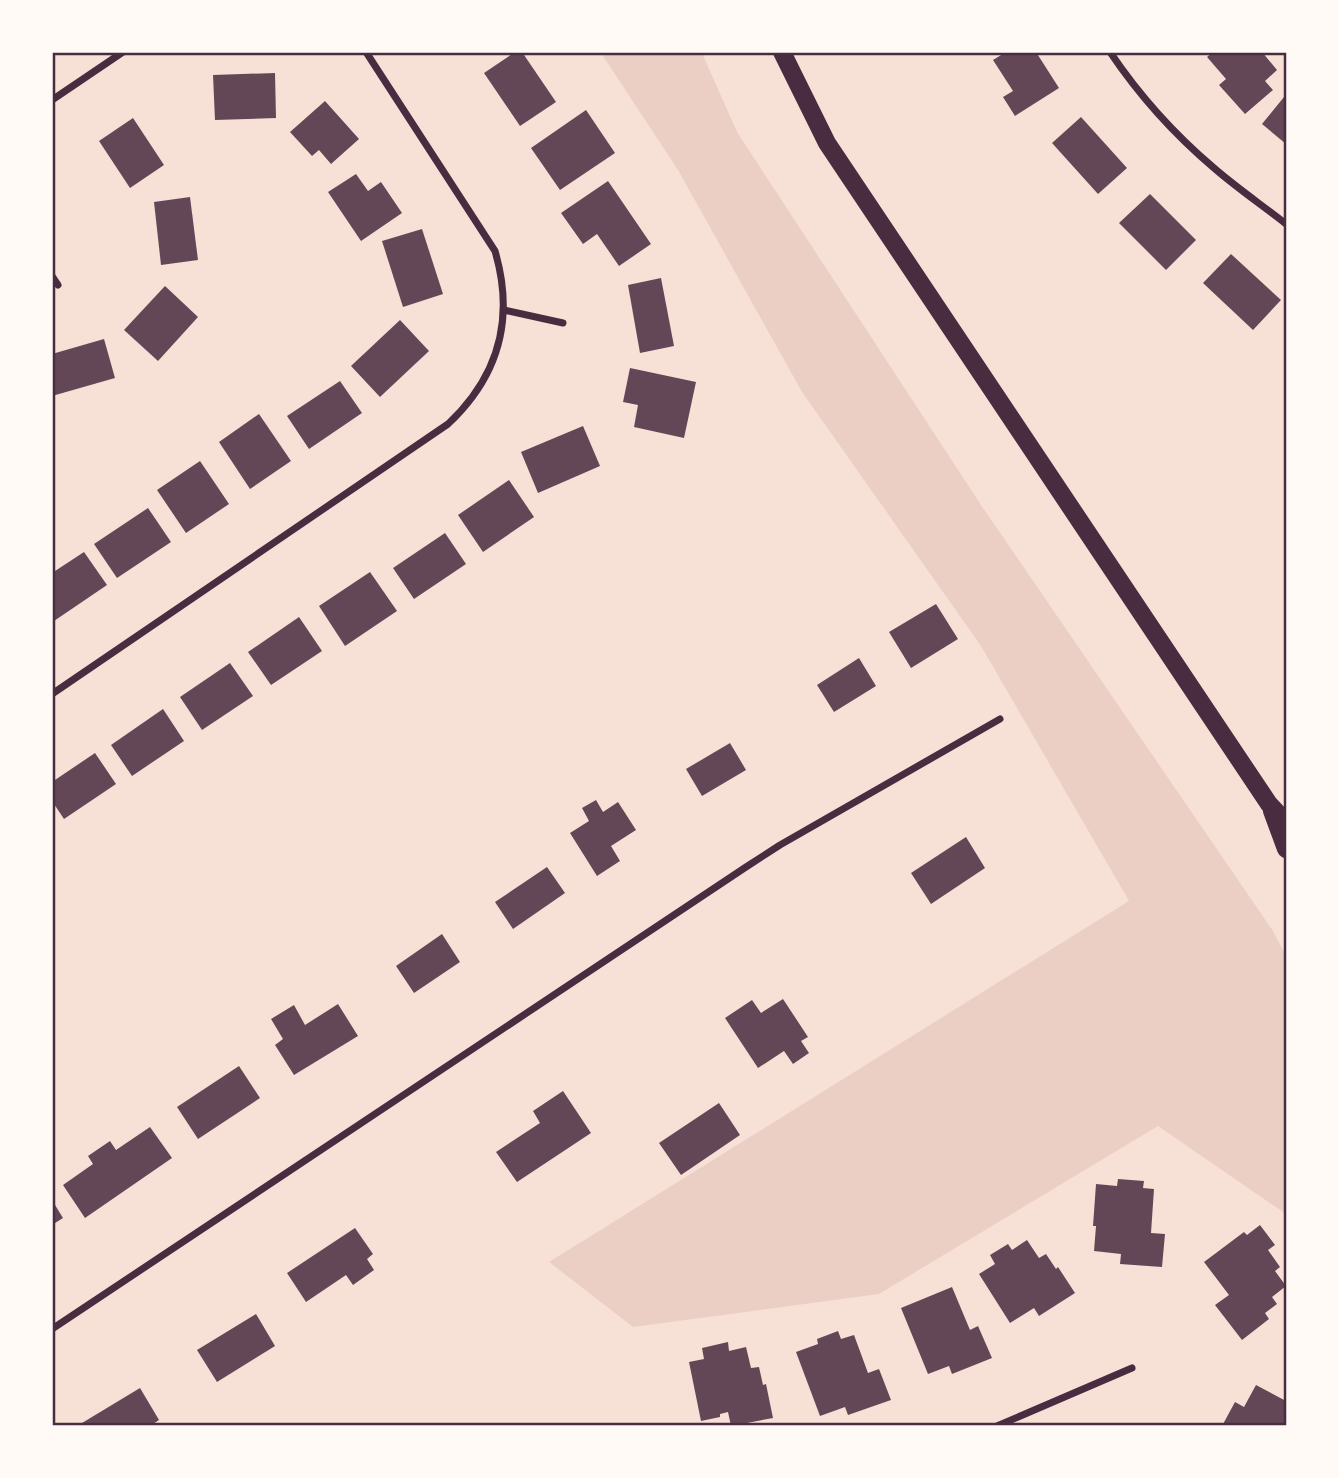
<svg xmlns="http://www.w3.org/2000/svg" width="1339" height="1478" viewBox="0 0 1339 1478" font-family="'IBM Plex Serif',serif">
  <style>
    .green { fill: #ebcfc5 }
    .building { fill: #644757 }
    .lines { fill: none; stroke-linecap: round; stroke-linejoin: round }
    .minor { stroke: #4a2c40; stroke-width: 7 }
    .primary { stroke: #4a2c40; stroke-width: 18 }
    .neatline { fill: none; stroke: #4a2c40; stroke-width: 2.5 }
  </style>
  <rect width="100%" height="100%" fill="#f7e1d7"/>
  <path class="green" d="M 601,53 L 702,53 L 737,132 L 981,505 L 1273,931 L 1286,956 L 1286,1214 L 1158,1126 L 879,1294 L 633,1327 L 549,1262 L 1129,901 L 981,646 L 802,392 L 678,170 Z"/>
  <g class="building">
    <path d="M 515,52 L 522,52 L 556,102 L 520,126 L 484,73 Z"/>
    <path d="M 1006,52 L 1036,52 L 1059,88 L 1015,116 L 1003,97 L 1013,91 L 993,60 Z"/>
    <path d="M 1213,52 L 1262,52 L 1277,70 L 1265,81 L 1273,90 L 1245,114 L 1219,85 L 1226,79 L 1207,57 Z"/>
    <path d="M 275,73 L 276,118 L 215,120 L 213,75 Z"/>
    <path d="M 1284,97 L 1286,99 L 1286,144 L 1262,124 Z"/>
    <path d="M 325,101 L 359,139 L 331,164 L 319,150 L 312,156 L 290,132 Z"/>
    <path d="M 586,110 L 615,153 L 560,190 L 531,148 Z"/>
    <path d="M 1081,117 L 1127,168 L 1098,194 L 1052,143 Z"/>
    <path d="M 133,118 L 164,165 L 130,188 L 99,141 Z"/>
    <path d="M 356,174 L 368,191 L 381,182 L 402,213 L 361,241 L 328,192 Z"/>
    <path d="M 608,181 L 651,244 L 619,266 L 597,234 L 583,244 L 561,213 Z"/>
    <path d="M 1150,194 L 1196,240 L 1166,270 L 1119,223 Z"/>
    <path d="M 190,197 L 198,260 L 161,265 L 154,202 Z"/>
    <path d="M 422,229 L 443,294 L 403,307 L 382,241 Z"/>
    <path d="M 1231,254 L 1281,300 L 1253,330 L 1203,283 Z"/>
    <path d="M 661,278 L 674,346 L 640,353 L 628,285 Z"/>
    <path d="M 165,286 L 198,317 L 158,361 L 124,330 Z"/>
    <path d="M 400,320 L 429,351 L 380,397 L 351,366 Z"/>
    <path d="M 104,339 L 115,378 L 52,396 L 52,354 Z"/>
    <path d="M 630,368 L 696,382 L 684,438 L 634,427 L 638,405 L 623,402 Z"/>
    <path d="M 340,381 L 362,413 L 309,449 L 287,416 Z"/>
    <path d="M 259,414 L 291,461 L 250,489 L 219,442 Z"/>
    <path d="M 583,426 L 600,466 L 538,493 L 521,452 Z"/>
    <path d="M 200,461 L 229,504 L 186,533 L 157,490 Z"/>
    <path d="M 509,480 L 534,517 L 483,552 L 458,515 Z"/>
    <path d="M 148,508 L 171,542 L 117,578 L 94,544 Z"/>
    <path d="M 445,533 L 466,564 L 414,599 L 393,568 Z"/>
    <path d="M 84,552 L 107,585 L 54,621 L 52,573 Z"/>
    <path d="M 370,572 L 397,611 L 345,646 L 319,606 Z"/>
    <path d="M 936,604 L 958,639 L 911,668 L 889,632 Z"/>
    <path d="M 299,617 L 322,651 L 271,685 L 248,652 Z"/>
    <path d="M 859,658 L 876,686 L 834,712 L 817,685 Z"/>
    <path d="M 230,663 L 253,696 L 202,730 L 180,697 Z"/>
    <path d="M 163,709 L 184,741 L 132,776 L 111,745 Z"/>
    <path d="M 730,743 L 746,770 L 702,796 L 686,769 Z"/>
    <path d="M 95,753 L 116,784 L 64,819 L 52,801 L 52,782 Z"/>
    <path d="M 596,800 L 603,812 L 618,802 L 636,830 L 611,846 L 620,861 L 597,876 L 570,833 L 589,821 L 582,808 Z"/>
    <path d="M 966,837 L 985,868 L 931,904 L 911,873 Z"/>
    <path d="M 547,867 L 565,893 L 513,929 L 495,902 Z"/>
    <path d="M 442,934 L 460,962 L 414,993 L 396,966 Z"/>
    <path d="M 783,999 L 808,1037 L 801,1041 L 809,1053 L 793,1064 L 784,1051 L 758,1068 L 725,1018 L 752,1000 L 761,1013 Z"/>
    <path d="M 338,1004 L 358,1036 L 294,1075 L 275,1045 L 283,1039 L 271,1019 L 294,1005 L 305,1025 Z"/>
    <path d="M 239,1066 L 260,1098 L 198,1139 L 177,1107 Z"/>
    <path d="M 563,1091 L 591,1133 L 517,1182 L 496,1152 L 540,1123 L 533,1111 Z"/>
    <path d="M 719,1103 L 740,1135 L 681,1175 L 659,1143 Z"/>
    <path d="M 150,1127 L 172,1158 L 85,1218 L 63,1185 L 93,1164 L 88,1156 L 110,1141 L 116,1150 Z"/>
    <path d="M 1118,1179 L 1144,1181 L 1143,1188 L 1154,1189 L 1151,1233 L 1165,1234 L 1162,1267 L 1120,1264 L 1121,1254 L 1094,1251 L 1096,1226 L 1093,1226 L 1096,1184 L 1117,1186 Z"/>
    <path d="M 52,1200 L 63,1218 L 52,1225 Z"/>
    <path d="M 1260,1225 L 1275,1245 L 1268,1250 L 1280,1267 L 1275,1271 L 1286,1286 L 1272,1297 L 1277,1304 L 1265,1313 L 1269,1319 L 1242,1340 L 1215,1305 L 1229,1295 L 1204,1262 L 1244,1232 L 1247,1235 Z"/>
    <path d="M 355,1228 L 373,1254 L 367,1259 L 374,1270 L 353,1285 L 346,1275 L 306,1302 L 287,1273 Z"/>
    <path d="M 1027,1240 L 1039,1258 L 1046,1254 L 1056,1269 L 1058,1267 L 1075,1293 L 1039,1316 L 1034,1308 L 1010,1323 L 979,1274 L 995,1264 L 990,1255 L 1008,1244 L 1012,1250 Z"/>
    <path d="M 952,1287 L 970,1330 L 978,1326 L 992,1358 L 952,1374 L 949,1366 L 928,1374 L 901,1308 Z"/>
    <path d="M 256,1314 L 275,1346 L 217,1382 L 197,1350 Z"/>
    <path d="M 838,1331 L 841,1339 L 854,1335 L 868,1373 L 879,1369 L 891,1400 L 848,1415 L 845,1407 L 820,1416 L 796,1352 L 818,1344 L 817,1339 Z"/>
    <path d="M 728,1342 L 729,1351 L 746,1347 L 751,1368 L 759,1367 L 763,1385 L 766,1384 L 773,1418 L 731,1426 L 728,1412 L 720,1414 L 720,1417 L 701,1421 L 689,1362 L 704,1359 L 702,1348 Z"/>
    <path d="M 1256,1385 L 1286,1401 L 1286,1426 L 1222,1426 L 1235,1402 L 1244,1407 Z"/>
    <path d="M 140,1388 L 159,1420 L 150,1426 L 83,1426 L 82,1423 Z"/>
  </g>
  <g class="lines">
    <g class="minor">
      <path d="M 1110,52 C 1139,95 1175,135 1214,168 C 1237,188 1262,205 1286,224"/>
      <path d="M 52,100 L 123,52"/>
      <path d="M 52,276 L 58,285"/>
      <path d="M 504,310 L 563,323"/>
      <path d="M 52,694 L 448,424 C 499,376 515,319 495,251 L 366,52"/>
      <path d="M 52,1329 L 746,867 L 780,845 L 1000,719"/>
      <path d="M 997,1426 L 1132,1368"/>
    </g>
    <g class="primary">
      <path d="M 782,52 L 827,143 L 1269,804 L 1286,822"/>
      <path d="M 1272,811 L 1286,849"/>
    </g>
  </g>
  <rect width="1339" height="1478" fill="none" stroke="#fffaf5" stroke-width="108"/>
  <rect x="54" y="54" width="1231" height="1370" class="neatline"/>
</svg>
